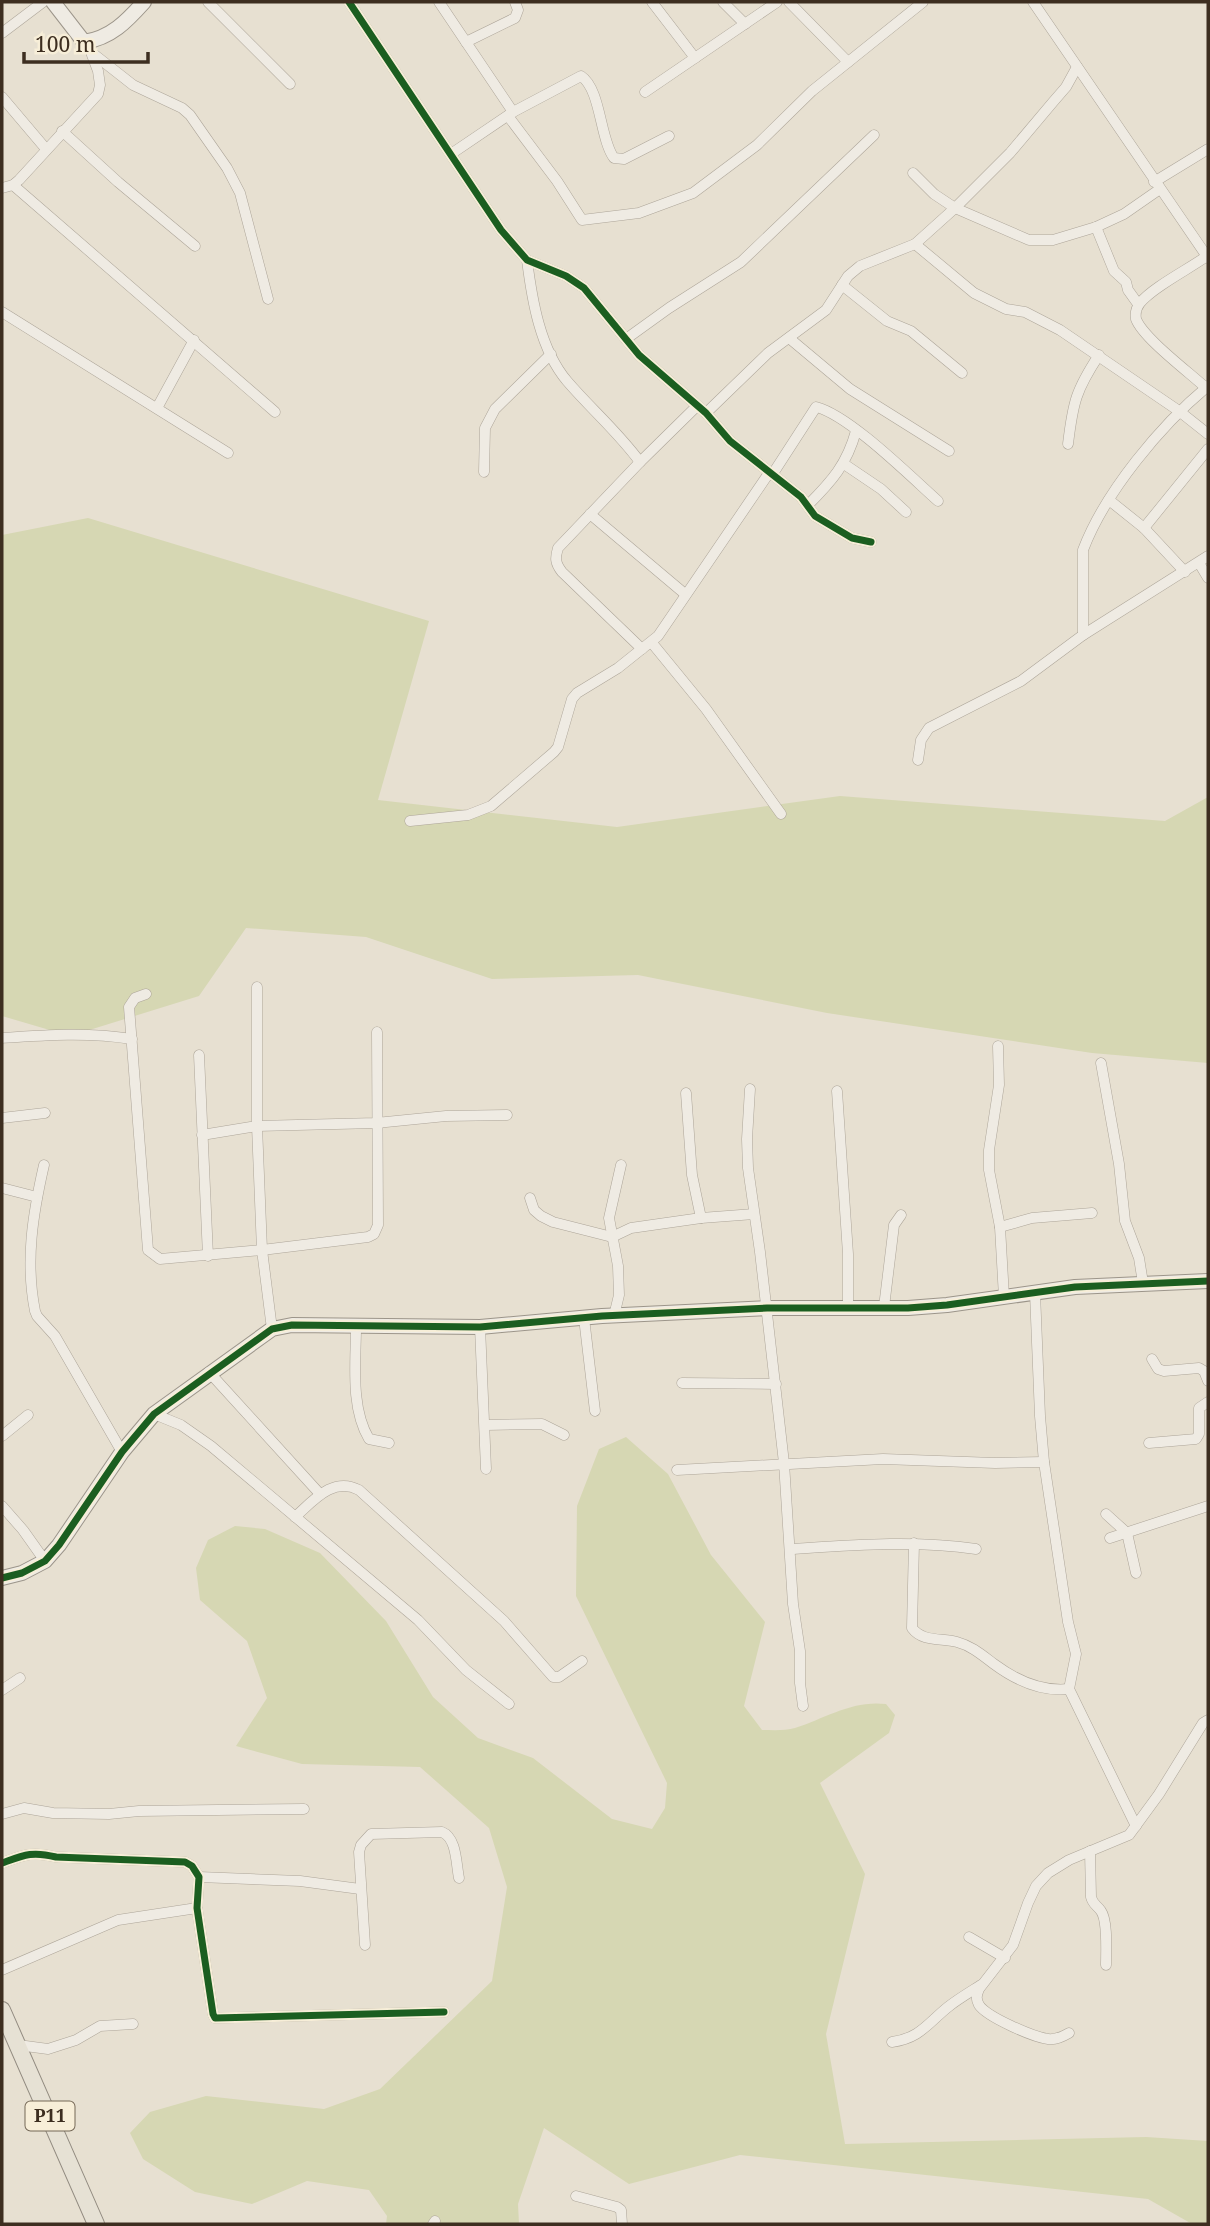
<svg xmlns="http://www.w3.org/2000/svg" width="1210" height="2226" viewBox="0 0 1210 2226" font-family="'Noto Serif',serif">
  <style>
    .green { fill: #d6d7b3 }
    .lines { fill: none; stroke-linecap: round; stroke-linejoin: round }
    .street-casing { stroke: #ada599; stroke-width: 11 }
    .secondary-casing { stroke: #9c958a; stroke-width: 16 }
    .primary-casing { stroke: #928b80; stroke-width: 18 }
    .street { stroke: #efebe3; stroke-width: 10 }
    .secondary { stroke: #efebe3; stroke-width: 14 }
    .primary { stroke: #e6e1d4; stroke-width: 16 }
    .cycleway-casing { stroke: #f7eed8; stroke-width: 11 }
    .cycleway { stroke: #1b5e20; stroke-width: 7 }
    .labels { text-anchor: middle; stroke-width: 6; stroke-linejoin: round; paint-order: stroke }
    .shield { fill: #f7eed8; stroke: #756857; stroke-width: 2 }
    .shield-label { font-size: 18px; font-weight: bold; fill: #3d2e20 }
  </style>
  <rect width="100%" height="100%" fill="#e7e0d1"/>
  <g class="green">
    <path d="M 88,518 L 429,621 L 378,800 L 617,827 L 840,796 L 1165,821 L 1208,797 L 1208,1063 L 1092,1053 L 827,1013 L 638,975 L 492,979 L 366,937 L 246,928 L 199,996 L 70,1036 L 2,1016 L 2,535 Z"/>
    <path d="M 626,1437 L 668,1474 L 711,1555 L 765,1622 L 744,1706 L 762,1730 C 772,1730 785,1731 795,1728 C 826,1718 852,1700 886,1704 L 895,1715 L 889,1733 L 820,1783 L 865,1874 L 826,2034 L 845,2144 L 1146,2137 L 1208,2141 L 1208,2224 L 1192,2224 L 1148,2199 L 740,2155 L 629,2184 L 544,2128 L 518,2204 L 519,2224 L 386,2224 L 387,2216 L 369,2190 L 307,2181 L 252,2204 L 195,2192 L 143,2159 L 130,2133 L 150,2112 L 206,2096 L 324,2109 L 380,2089 L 492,1981 L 507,1887 L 489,1828 L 420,1767 L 302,1764 L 236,1746 L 267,1698 L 247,1641 L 200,1600 L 196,1568 L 208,1540 L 235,1526 L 265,1529 L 320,1553 L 386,1621 L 433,1697 L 478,1738 L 533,1758 L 612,1819 L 652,1829 L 665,1808 L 667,1783 L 576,1596 L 577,1506 L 599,1449 Z"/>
  </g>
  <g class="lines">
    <defs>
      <g id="street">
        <path d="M 208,2 L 290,84"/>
        <path d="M 349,2 L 501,230 L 527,260 L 566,276 L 584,288 L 639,355 L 706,413 L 730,441 L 801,497 L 815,516 L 852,538 L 871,542"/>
        <path d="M 439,2 L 513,112"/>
        <path d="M 652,2 L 695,58"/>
        <path d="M 723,2 L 745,24"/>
        <path d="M 789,2 L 848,62"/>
        <path d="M 1033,2 L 1208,258"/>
        <path d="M 2,33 L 43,2"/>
        <path d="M 466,42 L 515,18 L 518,10 L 515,2"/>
        <path d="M 91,52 L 133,85 L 182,108 L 190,115 L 227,168 L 240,193 L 268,299"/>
        <path d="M 645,92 L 777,2"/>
        <path d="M 2,97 L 46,149"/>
        <path d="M 508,116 L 557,181 L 582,220 L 639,213 L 693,193 L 757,145 L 812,91 L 923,2"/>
        <path d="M 62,131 L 118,182 L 195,246"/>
        <path d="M 451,154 L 513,112 L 581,76 C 601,89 600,140 614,158 L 624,159 L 669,136"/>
        <path d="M 913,173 L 934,194 L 955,208 L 1029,240 L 1053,240 L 1096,227 L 1124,214 L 1160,189"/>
        <path d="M 1154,182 L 1208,149"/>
        <path d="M 13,185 L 275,412"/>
        <path d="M 2,188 L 13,185 L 19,180 L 98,94 L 100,85 L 98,71 L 92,55"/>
        <path d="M 1096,227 L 1114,271 L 1126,282 L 1128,290 L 1138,304"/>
        <path d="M 915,244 L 974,293 L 1006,309 L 1025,312 L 1060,330 L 1179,411 L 1208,434"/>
        <path d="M 527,260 C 532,300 540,349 567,381 C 591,409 618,432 640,462"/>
        <path d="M 842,285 L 887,321 L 911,331 L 962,373"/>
        <path d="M 2,312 L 228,453"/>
        <path d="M 789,338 L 850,389 L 949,451"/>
        <path d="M 626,339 L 669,308 L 741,262 L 874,135"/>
        <path d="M 1206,388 C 1190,373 1143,338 1136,319 C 1135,313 1136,308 1140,303 C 1153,287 1189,269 1207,256"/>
        <path d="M 157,408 L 194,340"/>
        <path d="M 706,413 L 768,353 L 826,310 L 848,276 L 860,266 L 915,244 L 955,208 L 1010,153 L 1053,102 L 1066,87 L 1077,67"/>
        <path d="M 1068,444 C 1073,402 1076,390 1099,355"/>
        <path d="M 844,464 L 881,489 L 906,512"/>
        <path d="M 484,472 L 485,428 L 495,409 L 551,354"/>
        <path d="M 772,475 L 816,407 C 849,415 911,477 938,501"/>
        <path d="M 1109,500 L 1144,528 L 1185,572"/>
        <path d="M 808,505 C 832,481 847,464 856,431"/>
        <path d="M 590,514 L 685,594"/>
        <path d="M 1144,528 L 1208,449"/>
        <path d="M 1199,563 L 1208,578"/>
        <path d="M 1083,635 L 1083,550 C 1105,492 1161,425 1208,386"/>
        <path d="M 652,643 L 706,709 L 781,814"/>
        <path d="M 642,649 L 562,572 C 555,563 555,558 558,548 L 640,462 L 697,406"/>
        <path d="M 918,760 L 921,740 L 929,728 L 1021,681 L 1083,635 L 1208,556"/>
        <path d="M 410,821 L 468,815 L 491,806 L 554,752 L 558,747 L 572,699 L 577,693 L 618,668 L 658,636 L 769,473"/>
        <path d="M 257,987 L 257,1126 L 262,1250 L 272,1329"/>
        <path d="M 146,994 L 135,998 L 129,1007 L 148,1250 L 160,1259 L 262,1250 L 368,1237 L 374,1234 L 378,1225 L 377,1032"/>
        <path d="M 2,1038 C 46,1035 88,1032 132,1039"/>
        <path d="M 998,1046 L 999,1085 L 989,1150 L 989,1170 L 1000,1227 L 1004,1297"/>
        <path d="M 199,1055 L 208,1256"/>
        <path d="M 1101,1063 L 1119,1164 L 1125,1221 L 1139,1258 L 1143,1283"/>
        <path d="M 750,1089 L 747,1139 L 748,1168 L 760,1252 L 784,1463 L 793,1604 L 800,1651 L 800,1683 L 803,1706"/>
        <path d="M 837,1091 L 848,1254 L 848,1307"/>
        <path d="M 686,1093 L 692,1175 L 701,1218"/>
        <path d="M 2,1118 L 45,1113"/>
        <path d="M 202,1135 L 257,1126 L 376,1123 L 446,1116 L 507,1115"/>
        <path d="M 44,1165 C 33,1213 25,1261 35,1311 L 37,1316 L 55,1336 L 122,1452"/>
        <path d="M 2,1188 L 37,1197"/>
        <path d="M 530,1198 L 534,1210 L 541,1216 L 553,1222 L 612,1237 L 631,1228 L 701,1218 L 754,1214"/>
        <path d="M 1000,1227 L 1032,1218 L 1092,1213"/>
        <path d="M 1035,1293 L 1040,1416 L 1044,1462 L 1068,1622 L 1076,1654 L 1069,1689 L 1136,1826"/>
        <path d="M 884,1307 L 894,1225 L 901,1215"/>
        <path d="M 614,1316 L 619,1295 L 618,1266 L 609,1218 L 621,1165"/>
        <path d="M 584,1318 L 595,1411"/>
        <path d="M 356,1326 C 356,1362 350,1407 369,1439 L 389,1443"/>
        <path d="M 480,1327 L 486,1469"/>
        <path d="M 1152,1359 L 1158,1369 L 1164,1371 L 1199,1368 L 1204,1371 L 1208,1381"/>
        <path d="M 209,1372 L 320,1494"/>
        <path d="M 682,1383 L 776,1384"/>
        <path d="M 154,1414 L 181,1425 L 211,1446 L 418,1620 L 466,1670 L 509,1704"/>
        <path d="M 486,1425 L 542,1424 L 564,1435"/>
        <path d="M 2,1436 L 28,1415"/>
        <path d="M 1149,1443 L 1196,1439 L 1199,1434 L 1199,1408 L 1208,1402"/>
        <path d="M 677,1470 L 883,1459 L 995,1463 L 1044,1462"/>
        <path d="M 2,1506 L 23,1530 L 45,1561"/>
        <path d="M 1106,1514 L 1127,1533 L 1136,1573"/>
        <path d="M 295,1517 C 313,1501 333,1476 359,1490 L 504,1621 L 553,1677 L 559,1677 L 582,1661"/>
        <path d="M 1110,1538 L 1208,1506"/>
        <path d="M 914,1543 L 912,1628 C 922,1642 942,1638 957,1642 C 972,1646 982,1655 994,1664 C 1017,1681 1041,1692 1069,1689"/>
        <path d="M 791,1549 C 853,1545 914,1540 976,1549"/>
        <path d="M 2,1690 L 20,1678"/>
        <path d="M 2,1814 L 24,1808 L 53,1813 L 109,1814 L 139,1811 L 304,1809"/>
        <path d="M 1090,1851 L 1091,1897 C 1093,1905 1097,1905 1101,1911 C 1108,1921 1106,1952 1106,1965"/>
        <path d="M 2,1863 C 24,1855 32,1851 56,1857 L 185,1862 L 192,1866 L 199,1877 L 197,1908 L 213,2014 L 215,2018 L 444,2012"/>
        <path d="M 199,1877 L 300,1881 L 360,1889"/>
        <path d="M 969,1937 L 1005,1958"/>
        <path d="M 365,1945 L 359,1852 L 361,1845 L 371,1834 L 442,1832 C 457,1838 456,1864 459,1878"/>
        <path d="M 2,1970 L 118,1920 L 197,1908"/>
        <path d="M 1069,2033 C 1062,2037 1056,2040 1048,2039 C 1033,2037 987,2017 979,2005 C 976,1999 976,1996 979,1989 L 1013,1945 L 1028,1903 L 1036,1886 L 1048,1873 L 1069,1860 L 1129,1835 L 1159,1794 L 1203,1723 L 1208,1720"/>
        <path d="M 892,2042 C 920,2038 927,2024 948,2007 C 958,1999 970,1992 981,1985"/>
        <path d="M 18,2045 L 48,2049 L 76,2040 L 100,2026 L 133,2024"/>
        <path d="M 576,2196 L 617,2207 L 621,2210 L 622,2224"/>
        <path d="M 433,2224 L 435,2221"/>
      </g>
      <g id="secondary">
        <path d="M 53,2 L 84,42 C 111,38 127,21 144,2"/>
        <path d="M 2,1578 L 22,1573 L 45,1561 L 59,1545 L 122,1452 L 154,1414 L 272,1329 L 292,1325 L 480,1327 L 602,1316 L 767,1308 L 908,1308 L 947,1305 L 1075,1287 L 1208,1281"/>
      </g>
      <path id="primary" d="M 2,2010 L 96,2224"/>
    </defs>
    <use href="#street" class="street-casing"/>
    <use href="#secondary" class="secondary-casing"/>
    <use href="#primary" class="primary-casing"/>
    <use href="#street" class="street"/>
    <use href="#secondary" class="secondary"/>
    <use href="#primary" class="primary"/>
    <defs>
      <g id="cycleway">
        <path d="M 349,2 L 501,230 L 527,260 L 566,276 L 584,288 L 639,355 L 706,413 L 730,441 L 801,497 L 815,516 L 852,538 L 871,542"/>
        <path d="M 2,1578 L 22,1573 L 45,1561 L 59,1545 L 122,1452 L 154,1414 L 272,1329 L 292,1325 L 480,1327 L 602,1316 L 767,1308 L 908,1308 L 947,1305 L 1075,1287 L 1208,1281"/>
        <path d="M 2,1863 C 24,1855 32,1851 56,1857 L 185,1862 L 192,1866 L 199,1877 L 197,1908 L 213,2014 L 215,2018 L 444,2012"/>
      </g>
    </defs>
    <use href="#cycleway" class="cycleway-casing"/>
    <use href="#cycleway" class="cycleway"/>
  </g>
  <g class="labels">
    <rect class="shield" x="25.5" y="2101.5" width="49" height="29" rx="5"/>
    <g class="shield-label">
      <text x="50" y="2122">P11</text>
    </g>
  </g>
  <rect width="1210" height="2226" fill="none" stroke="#3d2e20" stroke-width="7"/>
  <path d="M24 52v10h124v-10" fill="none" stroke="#3d2e20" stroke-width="3.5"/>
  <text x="35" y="52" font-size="21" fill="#3d2e20" stroke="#f7eed8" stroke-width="5" paint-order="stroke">100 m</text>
</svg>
